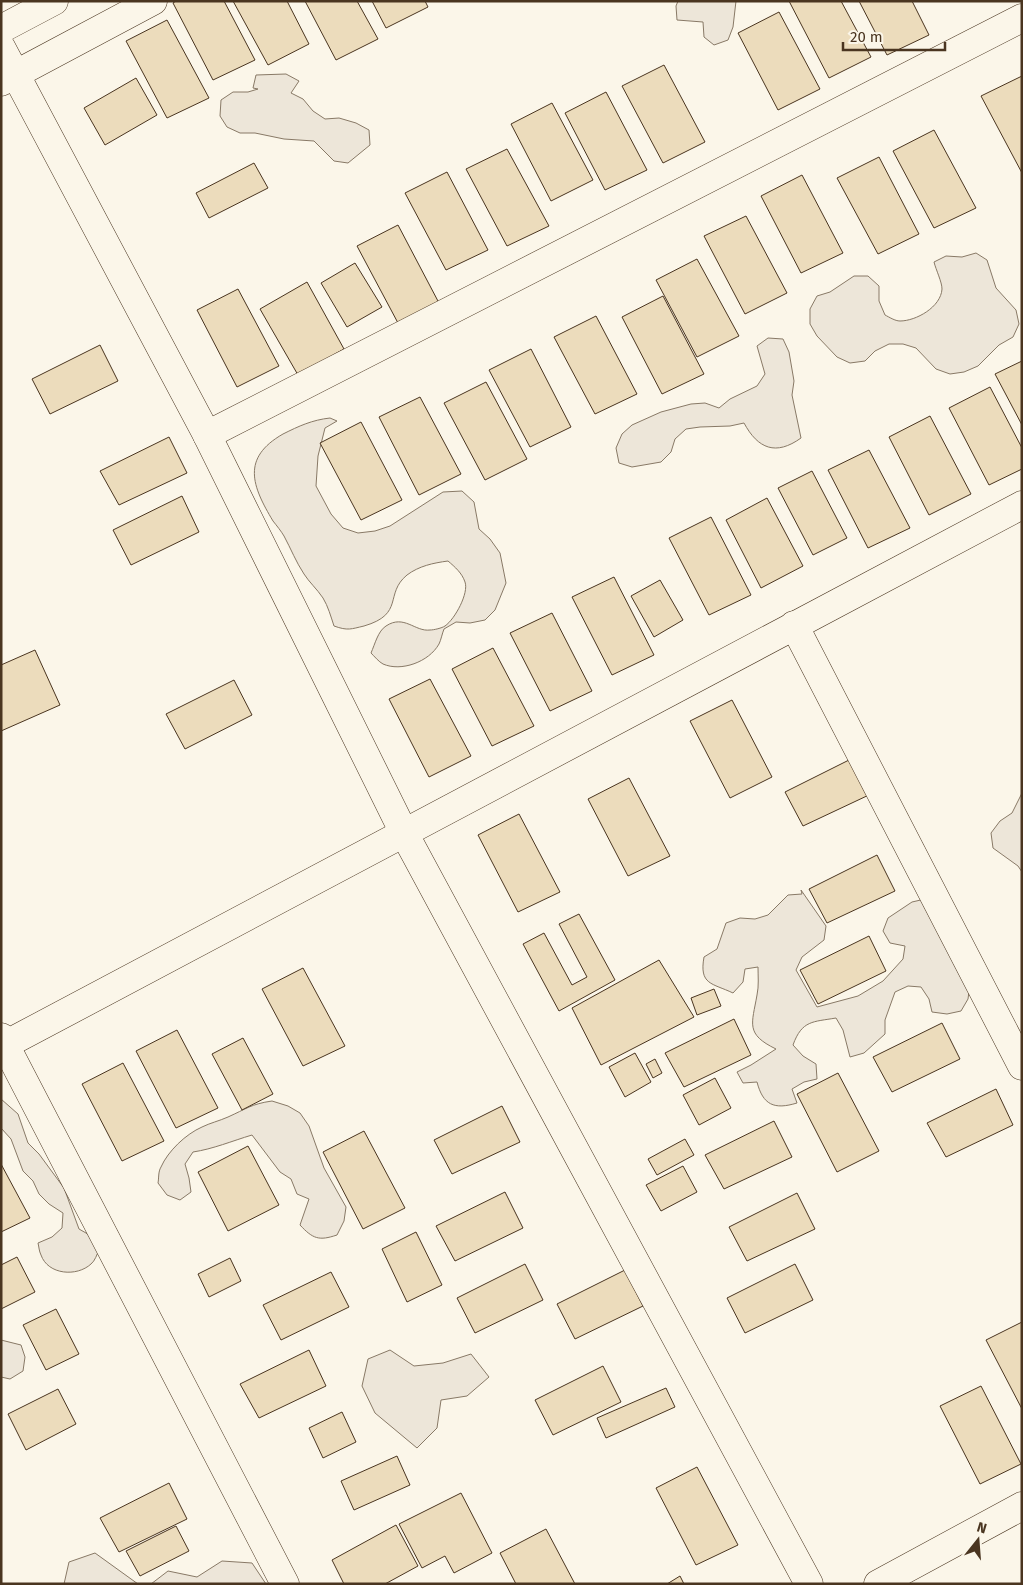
<svg xmlns="http://www.w3.org/2000/svg" width="1023" height="1585" viewBox="0 0 1023 1585" font-family="'Fira Sans',sans-serif">
  <style>
    .green { fill: #ede6d9; stroke: #887966 }
    .building { fill: #ecdcbc; stroke: #4a3520 }
    .lines { fill: none; stroke-linecap: round; stroke-linejoin: round }
    .minor-casing { stroke: #4a3520; stroke-width: 29 }
    .minor { stroke: #fbf6e9; stroke-width: 28 }
  </style>
  <rect width="100%" height="100%" fill="#fbf6e9"/>
  <g class="green">
    <path d="M 678,1 L 736,1 L 733,27 L 728,40 L 714,45 L 704,37 L 703,22 L 677,20 L 676,6 Z"/>
    <path d="M 286,74 L 299,81 L 291,93 L 303,99 L 313,111 L 325,119 L 339,118 L 356,123 L 369,130 L 370,145 L 348,163 L 334,161 L 314,141 L 284,139 L 255,133 L 240,133 L 227,127 L 220,116 L 221,100 L 233,92 L 248,92 L 258,89 L 253,88 L 256,75 Z"/>
    <path d="M 976,253 L 987,260 L 996,288 L 1016,310 L 1019,324 L 1013,337 L 999,345 L 978,366 L 964,372 L 950,374 L 936,369 L 916,348 L 903,344 L 889,344 L 875,351 L 865,361 L 850,363 L 837,357 L 817,336 L 810,324 L 810,309 L 817,296 L 830,292 L 854,276 L 868,276 L 879,286 L 879,301 L 885,315 C 889,317 895,321 900,321 C 916,321 941,307 942,289 C 942,282 936,270 934,262 L 946,256 L 962,257 Z"/>
    <path d="M 768,338 L 783,339 L 789,352 L 794,381 L 792,395 L 801,438 C 776,456 758,449 744,423 L 730,426 L 700,427 L 686,429 L 675,439 L 671,452 L 661,462 L 632,467 L 619,463 L 616,448 L 622,434 L 632,425 L 661,412 L 691,404 L 705,403 L 719,408 L 730,399 L 757,386 L 765,374 L 757,346 Z"/>
    <path d="M 330,418 L 337,421 L 325,428 L 318,456 L 316,486 L 331,514 L 343,528 L 358,533 L 375,531 L 390,526 L 443,492 L 462,491 L 474,502 L 479,529 L 490,539 L 500,553 L 506,583 L 495,610 L 485,620 L 470,623 L 456,622 L 444,629 C 442,634 441,640 439,644 C 429,662 401,672 383,664 C 379,662 374,656 371,653 C 375,644 378,631 386,626 C 404,614 415,632 430,630 C 434,630 442,628 445,626 C 455,619 469,593 465,582 C 462,573 455,567 448,561 C 433,563 419,566 407,575 C 384,594 405,614 364,626 C 351,629 348,631 334,626 C 331,617 328,606 323,598 C 317,589 309,582 304,574 C 296,562 291,549 284,536 C 281,531 277,526 273,521 C 252,486 241,458 283,434 C 299,426 312,420 330,418 Z"/>
    <path d="M 1022,793 L 1022,872 L 1018,866 L 993,848 L 991,833 L 1000,821 L 1012,813 Z"/>
    <path d="M 801,890 L 826,926 L 824,940 L 802,957 L 796,970 L 817,1007 L 858,996 L 883,981 L 903,959 L 905,946 L 890,943 L 883,931 L 888,918 L 912,902 L 925,899 L 970,984 L 968,999 L 961,1011 L 947,1014 L 932,1012 L 929,999 L 921,987 L 908,986 L 895,992 L 885,1020 L 885,1034 L 864,1053 L 850,1057 L 843,1030 L 836,1018 C 813,1022 802,1020 793,1045 L 803,1056 L 816,1064 L 817,1079 L 804,1082 L 792,1089 L 797,1103 C 774,1110 763,1105 757,1082 L 743,1083 L 737,1072 L 751,1065 L 776,1049 C 745,1034 752,1024 757,995 C 759,986 758,976 758,967 L 745,969 L 743,982 L 733,993 C 712,983 699,985 704,957 L 717,949 L 726,923 L 740,918 L 755,919 L 768,915 L 788,895 L 802,894 Z"/>
    <path d="M 1,1099 L 18,1114 L 28,1143 L 39,1154 L 64,1188 L 79,1229 L 93,1237 L 99,1250 C 97,1254 95,1261 91,1264 C 77,1277 48,1275 41,1255 C 39,1251 39,1247 38,1243 L 52,1237 L 62,1228 L 63,1213 L 49,1204 L 39,1194 L 33,1181 L 23,1171 L 11,1139 L 1,1128 Z"/>
    <path d="M 272,1101 L 288,1106 L 300,1113 L 309,1126 L 324,1168 L 346,1207 L 344,1221 L 337,1235 C 319,1241 313,1239 300,1225 L 309,1199 L 297,1194 L 291,1179 L 280,1172 L 252,1135 C 232,1141 213,1149 193,1152 L 185,1164 L 189,1178 L 191,1192 L 180,1200 L 167,1195 L 158,1183 C 159,1178 158,1172 161,1167 C 168,1151 186,1134 202,1127 C 210,1123 219,1121 228,1117 C 246,1109 251,1104 272,1101 Z"/>
    <path d="M 1,1340 L 21,1345 L 25,1357 L 23,1371 L 10,1379 L 1,1377 Z"/>
    <path d="M 390,1350 L 414,1366 L 443,1363 L 471,1354 L 489,1377 L 467,1396 L 441,1400 L 437,1428 L 417,1448 L 375,1413 L 362,1386 L 368,1359 Z"/>
    <path d="M 95,1553 L 138,1584 L 64,1584 L 69,1562 Z"/>
    <path d="M 222,1561 L 252,1563 L 266,1584 L 151,1584 L 168,1571 L 197,1577 Z"/>
  </g>
  <g class="building">
    <path d="M 176,1 L 224,1 L 255,60 L 213,80 L 173,3 Z"/>
    <path d="M 233,1 L 287,1 L 309,44 L 268,65 Z"/>
    <path d="M 305,1 L 357,1 L 378,39 L 336,60 Z"/>
    <path d="M 372,1 L 425,1 L 428,7 L 386,28 Z"/>
    <path d="M 789,1 L 841,1 L 871,57 L 829,78 Z"/>
    <path d="M 859,1 L 912,1 L 929,35 L 887,55 Z"/>
    <path d="M 779,12 L 820,89 L 778,110 L 738,33 Z"/>
    <path d="M 167,20 L 209,98 L 167,118 L 126,41 Z"/>
    <path d="M 664,65 L 705,142 L 663,163 L 622,86 Z"/>
    <path d="M 1022,76 L 1022,173 L 981,96 Z"/>
    <path d="M 136,78 L 157,115 L 105,145 L 84,108 Z"/>
    <path d="M 606,92 L 647,170 L 605,190 L 565,113 Z"/>
    <path d="M 552,103 L 593,180 L 551,201 L 511,124 Z"/>
    <path d="M 934,130 L 976,208 L 934,228 L 893,151 Z"/>
    <path d="M 507,149 L 549,226 L 507,246 L 466,169 Z"/>
    <path d="M 879,157 L 919,234 L 878,254 L 837,178 Z"/>
    <path d="M 254,163 L 268,188 L 209,218 L 196,193 Z"/>
    <path d="M 447,172 L 488,250 L 446,270 L 405,193 Z"/>
    <path d="M 802,175 L 843,253 L 801,273 L 761,196 Z"/>
    <path d="M 746,216 L 787,293 L 745,314 L 704,236 Z"/>
    <path d="M 398,225 L 439,303 L 398,323 L 357,246 Z"/>
    <path d="M 697,259 L 739,336 L 697,357 L 656,280 Z"/>
    <path d="M 355,263 L 382,307 L 347,327 L 321,283 Z"/>
    <path d="M 307,282 L 344,349 L 298,375 L 260,309 Z"/>
    <path d="M 238,289 L 279,366 L 237,387 L 197,310 Z"/>
    <path d="M 663,296 L 704,374 L 662,394 L 622,317 Z"/>
    <path d="M 596,316 L 637,394 L 595,414 L 554,337 Z"/>
    <path d="M 100,345 L 118,381 L 50,414 L 32,379 Z"/>
    <path d="M 531,349 L 571,427 L 530,447 L 489,370 Z"/>
    <path d="M 1022,361 L 1022,425 L 995,374 Z"/>
    <path d="M 486,382 L 527,459 L 485,480 L 444,403 Z"/>
    <path d="M 990,387 L 1022,448 L 1022,469 L 989,485 L 949,408 Z"/>
    <path d="M 420,397 L 461,474 L 419,495 L 379,417 Z"/>
    <path d="M 930,416 L 971,494 L 929,515 L 889,437 Z"/>
    <path d="M 361,422 L 402,500 L 361,520 L 320,443 Z"/>
    <path d="M 169,437 L 187,473 L 119,505 L 100,471 Z"/>
    <path d="M 869,450 L 910,528 L 868,548 L 828,470 Z"/>
    <path d="M 812,471 L 847,538 L 813,555 L 778,488 Z"/>
    <path d="M 182,496 L 199,532 L 131,565 L 113,530 Z"/>
    <path d="M 767,498 L 803,566 L 761,588 L 726,520 Z"/>
    <path d="M 711,517 L 751,595 L 709,615 L 669,538 Z"/>
    <path d="M 614,577 L 654,655 L 612,675 L 572,597 Z"/>
    <path d="M 660,580 L 683,620 L 654,637 L 631,596 Z"/>
    <path d="M 552,613 L 592,691 L 550,711 L 510,633 Z"/>
    <path d="M 493,648 L 534,726 L 492,746 L 452,669 Z"/>
    <path d="M 35,650 L 60,705 L 1,731 L 1,665 Z"/>
    <path d="M 430,679 L 471,756 L 429,777 L 389,699 Z"/>
    <path d="M 234,680 L 252,715 L 185,749 L 166,714 Z"/>
    <path d="M 732,700 L 772,777 L 730,798 L 690,721 Z"/>
    <path d="M 853,758 L 871,794 L 803,826 L 785,792 Z"/>
    <path d="M 629,778 L 670,856 L 628,876 L 588,799 Z"/>
    <path d="M 519,814 L 560,892 L 518,912 L 478,835 Z"/>
    <path d="M 877,855 L 895,891 L 827,923 L 809,889 Z"/>
    <path d="M 579,914 L 615,980 L 559,1011 L 523,944 L 544,933 L 572,985 L 587,977 L 559,924 Z"/>
    <path d="M 869,936 L 886,971 L 818,1004 L 800,970 Z"/>
    <path d="M 659,960 L 694,1017 L 601,1065 L 572,1008 Z"/>
    <path d="M 303,968 L 345,1046 L 303,1066 L 262,989 Z"/>
    <path d="M 714,989 L 721,1006 L 697,1015 L 691,998 Z"/>
    <path d="M 734,1019 L 751,1055 L 684,1087 L 665,1053 Z"/>
    <path d="M 942,1023 L 960,1059 L 892,1092 L 873,1057 Z"/>
    <path d="M 177,1030 L 218,1108 L 176,1128 L 136,1051 Z"/>
    <path d="M 243,1038 L 273,1094 L 242,1110 L 212,1054 Z"/>
    <path d="M 635,1053 L 651,1082 L 625,1097 L 609,1067 Z"/>
    <path d="M 655,1059 L 662,1073 L 653,1078 L 646,1064 Z"/>
    <path d="M 123,1063 L 164,1141 L 122,1161 L 82,1084 Z"/>
    <path d="M 838,1073 L 879,1151 L 837,1172 L 797,1094 Z"/>
    <path d="M 715,1078 L 731,1108 L 699,1125 L 683,1095 Z"/>
    <path d="M 996,1089 L 1013,1125 L 946,1157 L 927,1123 Z"/>
    <path d="M 502,1106 L 520,1142 L 452,1174 L 434,1140 Z"/>
    <path d="M 774,1121 L 792,1157 L 724,1189 L 705,1155 Z"/>
    <path d="M 364,1131 L 405,1208 L 363,1229 L 323,1152 Z"/>
    <path d="M 685,1139 L 694,1155 L 657,1175 L 648,1159 Z"/>
    <path d="M 248,1146 L 279,1205 L 228,1231 L 198,1172 Z"/>
    <path d="M 1,1164 L 30,1218 L 1,1232 Z"/>
    <path d="M 683,1166 L 697,1192 L 661,1211 L 646,1185 Z"/>
    <path d="M 505,1192 L 523,1228 L 455,1261 L 436,1226 Z"/>
    <path d="M 797,1193 L 815,1229 L 747,1261 L 729,1227 Z"/>
    <path d="M 416,1232 L 442,1285 L 407,1302 L 382,1249 Z"/>
    <path d="M 17,1257 L 35,1292 L 1,1309 L 1,1265 Z"/>
    <path d="M 230,1258 L 241,1281 L 209,1297 L 198,1274 Z"/>
    <path d="M 525,1264 L 543,1300 L 475,1333 L 457,1298 Z"/>
    <path d="M 795,1264 L 813,1300 L 745,1333 L 727,1298 Z"/>
    <path d="M 625,1270 L 643,1306 L 575,1339 L 557,1304 Z"/>
    <path d="M 331,1272 L 349,1307 L 281,1340 L 263,1305 Z"/>
    <path d="M 56,1309 L 79,1354 L 46,1370 L 23,1325 Z"/>
    <path d="M 1022,1322 L 1022,1409 L 986,1340 Z"/>
    <path d="M 309,1350 L 326,1386 L 259,1418 L 240,1384 Z"/>
    <path d="M 603,1366 L 621,1402 L 553,1435 L 535,1400 Z"/>
    <path d="M 981,1386 L 1021,1464 L 980,1484 L 940,1406 Z"/>
    <path d="M 666,1388 L 675,1407 L 606,1438 L 597,1418 Z"/>
    <path d="M 58,1389 L 76,1424 L 26,1450 L 8,1414 Z"/>
    <path d="M 342,1412 L 356,1442 L 323,1458 L 309,1428 Z"/>
    <path d="M 397,1456 L 410,1485 L 354,1510 L 341,1481 Z"/>
    <path d="M 697,1467 L 738,1545 L 696,1565 L 656,1488 Z"/>
    <path d="M 169,1483 L 187,1519 L 119,1552 L 100,1518 Z"/>
    <path d="M 461,1493 L 492,1553 L 454,1573 L 445,1556 L 422,1568 L 399,1524 Z"/>
    <path d="M 396,1525 L 418,1566 L 385,1584 L 344,1584 L 332,1560 Z"/>
    <path d="M 176,1526 L 189,1551 L 140,1576 L 126,1551 Z"/>
    <path d="M 546,1529 L 575,1584 L 516,1584 L 500,1553 Z"/>
    <path d="M 680,1576 L 684,1584 L 667,1584 Z"/>
  </g>
  <g class="lines">
    <defs>
      <g id="minor">
        <path d="M 1,29 L 54,1"/>
        <path d="M 1,47 L 207,435 L 404,833 L 809,1584"/>
        <path d="M 1,82 L 153,1"/>
        <path d="M 207,435 L 1022,18"/>
        <path d="M 794,625 L 1022,1066"/>
        <path d="M 1,1037 L 285,1584"/>
        <path d="M 1,1047 L 1022,505"/>
        <path d="M 878,1584 L 1022,1506"/>
      </g>
    </defs>
    <use href="#minor" class="minor-casing"/>
    <use href="#minor" class="minor"/>
  </g>
  <rect width="1023" height="1585" fill="none" stroke="#4a3520" stroke-width="5"/>
  <g transform="translate(978 1540) rotate(17)" stroke="#fbf6e9" stroke-width="4" paint-order="stroke">
  <path d="M0-4L9 19L0 12L-9 19Z" fill="#4a3520"/>
  <text y="-8" font-size="14" font-weight="bold" text-anchor="middle" fill="#4a3520">N</text>
  </g>
  <path d="M843 42v8h102v-8" fill="none" stroke="#4a3520" stroke-width="2.5"/>
  <text x="850" y="42" font-size="15" fill="#4a3520" stroke="#fbf6e9" stroke-width="4" paint-order="stroke">20 m</text>
</svg>
